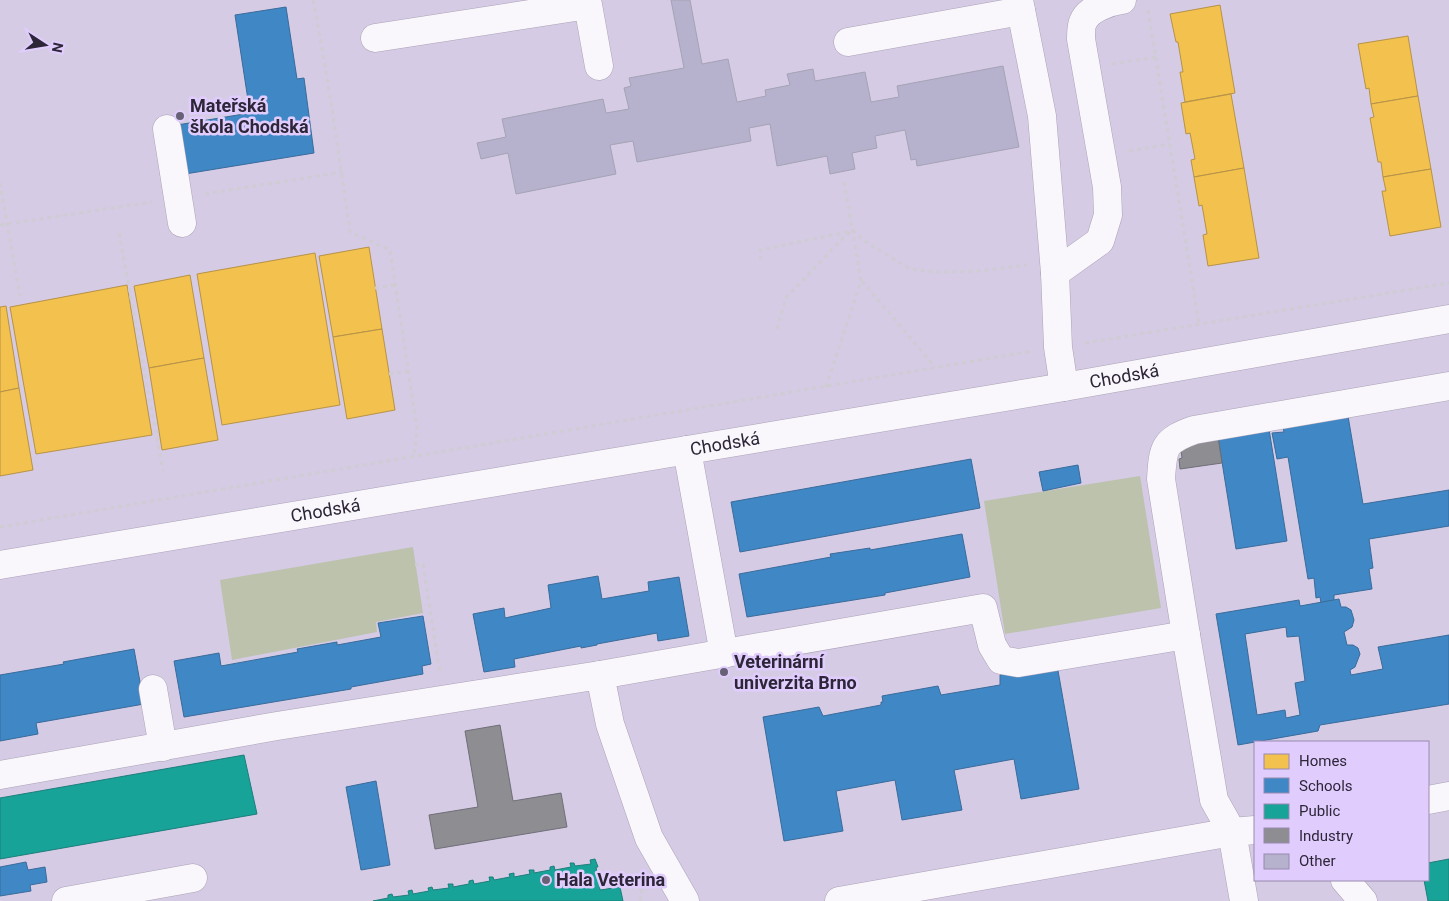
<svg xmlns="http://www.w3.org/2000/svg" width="1449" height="901" viewBox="0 0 1449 901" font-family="Roboto,sans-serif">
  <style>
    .green { fill: #bdc2ad }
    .homes { fill: #f2c14e; stroke: #b79247 }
    .schools { fill: #3f88c5; stroke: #3a6b9b; fill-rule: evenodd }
    .public { fill: #17a398; stroke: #1e7e7b }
    .industry { fill: #8d8d92; stroke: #706e77 }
    .building { fill: #b6b2cd; stroke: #a6a2b6 }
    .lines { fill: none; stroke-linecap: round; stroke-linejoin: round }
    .minor-casing { stroke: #aba2b7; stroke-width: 29 }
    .path { stroke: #cfccd3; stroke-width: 3; stroke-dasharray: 4 4; stroke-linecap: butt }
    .minor { stroke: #f9f7fb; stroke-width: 28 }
    .poi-dot { fill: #686075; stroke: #e0cdfe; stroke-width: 2 }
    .labels { text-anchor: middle; stroke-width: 5; stroke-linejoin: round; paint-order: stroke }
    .poi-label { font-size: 18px; font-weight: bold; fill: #2d2638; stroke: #e0cdfe; text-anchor: start }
    .street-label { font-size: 18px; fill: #2d2638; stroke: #e0cdfe }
  </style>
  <rect width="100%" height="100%" fill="#d5cbe5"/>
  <g class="green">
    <path d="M 1140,476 L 1161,608 L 1005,634 L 984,501 Z"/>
    <path d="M 413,547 L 423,613 L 376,622 L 377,632 L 232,660 L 220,580 Z"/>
  </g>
  <g class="homes">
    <path d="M 1220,5 L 1235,93 L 1185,102 L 1180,72 L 1183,72 L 1178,42 L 1176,42 L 1170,14 Z"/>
    <path d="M 1408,36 L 1418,96 L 1371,104 L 1369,88 L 1366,89 L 1358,44 Z"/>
    <path d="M 1231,94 L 1244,168 L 1194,177 L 1191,160 L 1195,159 L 1190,133 L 1186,134 L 1181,103 Z"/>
    <path d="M 1418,96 L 1431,169 L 1383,177 L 1381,162 L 1378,162 L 1370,118 L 1374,117 L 1371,104 Z"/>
    <path d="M 1244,168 L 1259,258 L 1208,266 L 1203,235 L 1207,234 L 1202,205 L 1199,206 L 1194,177 Z"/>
    <path d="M 1431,169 L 1441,227 L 1390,236 L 1382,191 L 1386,191 L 1383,177 Z"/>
    <path d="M 369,247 L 382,329 L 333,337 L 319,256 Z"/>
    <path d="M 315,253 L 340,405 L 222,425 L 197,274 Z"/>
    <path d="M 190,275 L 204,358 L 149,368 L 134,286 Z"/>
    <path d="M 127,285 L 152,435 L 36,454 L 10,307 Z"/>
    <path d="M 6,306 L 19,388 L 0,392 L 0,307 Z"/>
    <path d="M 382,329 L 395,410 L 347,419 L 333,337 Z"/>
    <path d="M 204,358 L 218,440 L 162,450 L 149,368 Z"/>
    <path d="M 19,388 L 33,470 L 0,476 L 0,392 Z"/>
  </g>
  <g class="schools">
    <path d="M 286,7 L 297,79 L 304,78 L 314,153 L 185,174 L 177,125 L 250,113 L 235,15 Z"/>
    <path d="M 1348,416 L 1363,504 L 1449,490 L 1449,526 L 1369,539 L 1373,568 L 1369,569 L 1372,589 L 1334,595 L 1334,601 L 1321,603 L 1320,597 L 1316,598 L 1314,578 L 1308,579 L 1288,457 L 1277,459 L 1272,433 L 1284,432 L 1283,427 Z"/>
    <path d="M 1269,429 L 1287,541 L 1236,549 L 1218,437 Z"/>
    <path d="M 971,459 L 980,508 L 740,552 L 731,502 Z"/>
    <path d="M 1078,465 L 1081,483 L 1043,491 L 1039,472 Z"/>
    <path d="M 962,534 L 970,577 L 885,593 L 885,595 L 747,617 L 739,574 L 831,557 L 830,554 L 870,548 L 870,550 Z"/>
    <path d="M 598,576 L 602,599 L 649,591 L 648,582 L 679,577 L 689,636 L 658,641 L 657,633 L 597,644 L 597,645 L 581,648 L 581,646 L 514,659 L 515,667 L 484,672 L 473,614 L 504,608 L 505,618 L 551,608 L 548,585 Z"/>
    <path d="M 1339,599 L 1341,607 L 1346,607 L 1351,610 L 1354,620 L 1352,627 L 1344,632 L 1347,645 L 1353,645 L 1358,648 L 1360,654 L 1355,667 L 1350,670 L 1351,675 L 1383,669 L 1378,647 L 1449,635 L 1449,704 L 1320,725 L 1318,731 L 1238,745 L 1216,614 L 1299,600 L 1300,606 ZM 1286,627 L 1287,637 L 1299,636 L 1305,681 L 1295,683 L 1300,715 L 1286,718 L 1285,710 L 1257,715 L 1245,634 Z"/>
    <path d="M 423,616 L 431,664 L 422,666 L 423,674 L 351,687 L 351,689 L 184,717 L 174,661 L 219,653 L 221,666 L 298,652 L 297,649 L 337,642 L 337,645 L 381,637 L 378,623 Z"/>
    <path d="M 134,649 L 144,704 L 36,723 L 38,734 L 0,741 L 0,675 L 64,664 L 63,662 Z"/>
    <path d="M 1057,665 L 1079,789 L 1021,799 L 1014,759 L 954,770 L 962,810 L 902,820 L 895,780 L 836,791 L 843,831 L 784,841 L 763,717 L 819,707 L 823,716 L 881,705 L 881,702 L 883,702 L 882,696 L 938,686 L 941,695 L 1000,685 L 1000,675 Z"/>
    <path d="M 376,781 L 390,865 L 361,870 L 346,787 Z"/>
    <path d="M 26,862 L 28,870 L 45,867 L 47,882 L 30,885 L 31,891 L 0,896 L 0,867 Z"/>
  </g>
  <g class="public">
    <path d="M 244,755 L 257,814 L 0,859 L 0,798 Z"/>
    <path d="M 595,859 L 598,867 L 596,867 L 600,890 L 620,887 L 623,901 L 373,901 L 388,898 L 388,895 L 392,894 L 393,897 L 409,895 L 408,891 L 412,890 L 413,894 L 429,891 L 428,888 L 432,887 L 433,890 L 449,888 L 448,884 L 453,884 L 453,887 L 469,884 L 469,881 L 473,880 L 474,884 L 490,881 L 489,877 L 493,877 L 494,880 L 510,877 L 509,874 L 514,873 L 514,877 L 530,874 L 529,870 L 534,870 L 534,873 L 550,870 L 550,867 L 554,866 L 555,870 L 571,867 L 570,863 L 574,863 L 575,866 L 591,864 L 590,860 Z"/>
    <path d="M 1449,859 L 1449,901 L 1428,901 L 1424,880 L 1428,880 L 1428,863 Z"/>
  </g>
  <g class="industry">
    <path d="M 1218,437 L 1222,463 L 1180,469 L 1179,459 L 1182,458 L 1180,443 Z"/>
    <path d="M 500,725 L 513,801 L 561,793 L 567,827 L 435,849 L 429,815 L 478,807 L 465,731 Z"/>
  </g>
  <path class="building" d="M 671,0 L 690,0 L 702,64 L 728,59 L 737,102 L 766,96 L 765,90 L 790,85 L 787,74 L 813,69 L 815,81 L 865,72 L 871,102 L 899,97 L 897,86 L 1003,66 L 1019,147 L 917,166 L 916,159 L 911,160 L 905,130 L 875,136 L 877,148 L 852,153 L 855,169 L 830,174 L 827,156 L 777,166 L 770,124 L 749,128 L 751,141 L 637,162 L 633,141 L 610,145 L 616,174 L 516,194 L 508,153 L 481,159 L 477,143 L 506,137 L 502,119 L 603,99 L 606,113 L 629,109 L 624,88 L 631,86 L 629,78 L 684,68 Z"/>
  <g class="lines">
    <defs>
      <g id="minor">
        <path d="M 1019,0 L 1042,116 L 1055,273"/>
        <path d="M 375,38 L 588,5 L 599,66"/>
        <path d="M 848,42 L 1021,11"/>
        <path d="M 167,129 L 182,223"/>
        <path d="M 1064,387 L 1058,347 L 1055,273 L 1100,241 L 1108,215 L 1107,187 L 1081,39 C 1081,34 1081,26 1083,22 C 1088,9 1108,2 1122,0"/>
        <path d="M 687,450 L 724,654"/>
        <path id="s1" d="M 0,565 L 1064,387 L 1449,319"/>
        <path d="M 600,675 L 983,608 L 992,645 L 1001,660 L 1018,663 L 1186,635"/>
        <path d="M 153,689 L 163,747"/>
        <path d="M 0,775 L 277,726 L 600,675 L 610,724 L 649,838 L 685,901"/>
        <path d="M 1428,800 L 1449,796"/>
        <path d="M 1345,880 L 1363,901"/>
        <path d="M 66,901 L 193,878"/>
        <path d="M 839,901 L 1232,832 L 1255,830"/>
        <path d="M 1244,901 L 1232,832 L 1214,800 L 1186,635 L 1161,479 C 1163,448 1163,441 1194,430 L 1449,386"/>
      </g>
    </defs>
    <use href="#minor" class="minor-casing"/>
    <g class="path">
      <path d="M 313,0 C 328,77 339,155 350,232 L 390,250 L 417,429 L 414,455"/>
      <path d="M 1148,10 L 1199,324"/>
      <path d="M 1112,64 L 1156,57"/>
      <path d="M 1129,151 L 1170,144"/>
      <path d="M 0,183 L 20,296"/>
      <path d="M 205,194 L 343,172"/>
      <path d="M 0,225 L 152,202"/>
      <path d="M 853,230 L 866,242 L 910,269 L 937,272 L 981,271 L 1027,265"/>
      <path d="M 119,233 L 163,471"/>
      <path d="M 761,260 L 760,250 L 852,231"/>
      <path d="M 862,281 L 935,367"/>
      <path d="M 375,288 L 396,285"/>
      <path d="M 777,329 L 786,298 L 838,243 L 853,230"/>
      <path d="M 1085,343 L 1449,283"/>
      <path d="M 389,374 L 408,371"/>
      <path d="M 826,387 L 861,281 L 844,181"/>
      <path d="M 0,527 L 1032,351"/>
      <path d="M 415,565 L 423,564 L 440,673"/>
      <path d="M 640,901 L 643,884"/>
    </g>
    <use href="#minor" class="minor"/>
  </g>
  <g class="poi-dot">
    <circle cx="180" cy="116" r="5"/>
    <circle cx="724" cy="672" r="5"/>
    <circle cx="546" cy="880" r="5"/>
  </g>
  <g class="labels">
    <g class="poi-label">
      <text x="190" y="112">Mateřská<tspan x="190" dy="21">škola Chodská</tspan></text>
      <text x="734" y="668">Veterinární<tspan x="734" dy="21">univerzita Brno</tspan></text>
      <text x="556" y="886">Hala Veterina</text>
    </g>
    <g class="street-label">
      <text dy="6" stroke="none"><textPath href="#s1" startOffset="1140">Chodská</textPath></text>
      <text dy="6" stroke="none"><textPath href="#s1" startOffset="735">Chodská</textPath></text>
      <text dy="6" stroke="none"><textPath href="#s1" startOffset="330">Chodská</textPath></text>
    </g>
  </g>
  <rect x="1254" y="741" width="175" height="140" fill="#e0cdfe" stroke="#988aaf"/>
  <rect x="1264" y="754" width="25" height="15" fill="#f2c14e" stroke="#988aaf"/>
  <text x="1299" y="766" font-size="15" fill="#2d2638">Homes</text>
  <rect x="1264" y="778" width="25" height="15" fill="#3f88c5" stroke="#988aaf"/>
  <text x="1299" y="791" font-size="15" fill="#2d2638">Schools</text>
  <rect x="1264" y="804" width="25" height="15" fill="#17a398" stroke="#988aaf"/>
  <text x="1299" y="816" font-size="15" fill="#2d2638">Public</text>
  <rect x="1264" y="828" width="25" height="15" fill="#8d8d92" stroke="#988aaf"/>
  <text x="1299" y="841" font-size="15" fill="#2d2638">Industry</text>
  <rect x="1264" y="854" width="25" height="15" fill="#b6b2cd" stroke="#988aaf"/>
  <text x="1299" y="866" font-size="15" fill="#2d2638">Other</text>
  <g transform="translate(45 45) rotate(102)" stroke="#e0cdfe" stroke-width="4" paint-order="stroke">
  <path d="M0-4L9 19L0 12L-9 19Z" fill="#2d2638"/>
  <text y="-8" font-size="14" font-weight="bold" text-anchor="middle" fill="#2d2638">N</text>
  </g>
</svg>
